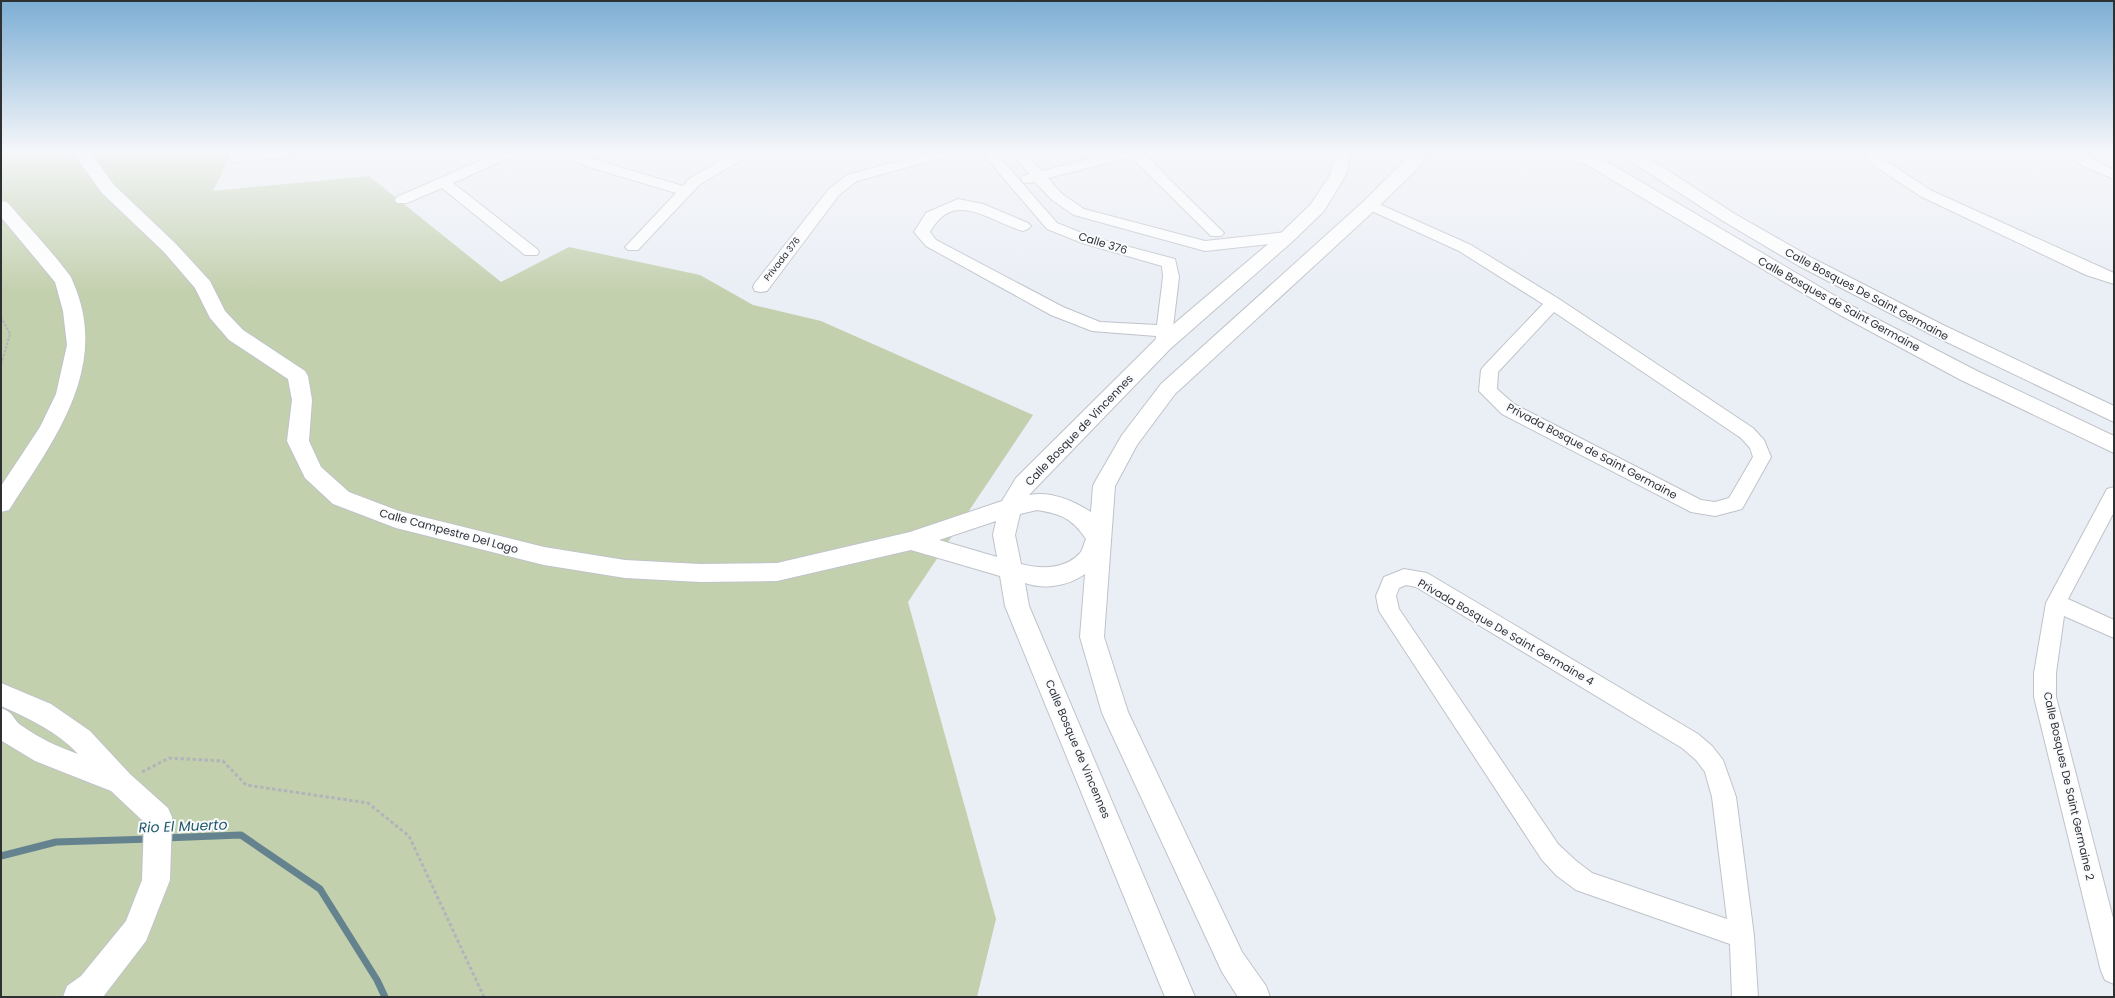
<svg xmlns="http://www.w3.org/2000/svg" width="2115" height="998" viewBox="0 0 2115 998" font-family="Poppins,sans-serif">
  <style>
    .green { fill: #c3d0ae }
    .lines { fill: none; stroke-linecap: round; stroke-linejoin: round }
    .stream { stroke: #64838e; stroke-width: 7 }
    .street-casing { stroke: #bfc3ca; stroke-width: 2 }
    .secondary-casing { stroke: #bfc3ca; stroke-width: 2 }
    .path-far1 { stroke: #b1b4ba; stroke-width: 2; stroke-dasharray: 2.5 1.5; stroke-linecap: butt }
    .path { stroke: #b1b4ba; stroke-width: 3; stroke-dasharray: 3.5 2.5; stroke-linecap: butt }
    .street { fill: #fff; fill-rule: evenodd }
    .secondary { fill: #fff; fill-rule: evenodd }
    .labels { text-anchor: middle; stroke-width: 4; stroke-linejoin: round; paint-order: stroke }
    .far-street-label { font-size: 9px; fill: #2e3032; stroke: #fafbfe }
    .street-label { font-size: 11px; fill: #2e3032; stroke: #fafbfe }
    .near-water-label { font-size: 14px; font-style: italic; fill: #1c5667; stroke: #fafbfe }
  </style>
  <rect width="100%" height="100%" fill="#eaeef5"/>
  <path class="green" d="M 1,153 L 232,153 L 213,191 L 369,176 L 501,282 L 569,247 L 700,275 L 753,305 L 821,321 L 1033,415 L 908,602 L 996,919 L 977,997 L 1,997 Z"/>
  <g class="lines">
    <g class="stream">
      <path d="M 164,838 L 241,835 L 320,889 L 377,980 L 385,997"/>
      <path d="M 1,856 L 56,842 L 151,839"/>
    </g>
    <defs>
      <g id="street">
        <path d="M 246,153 L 293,153 L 291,156 L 286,157 L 236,162 L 231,161 L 229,158 L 231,155 Z"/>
        <path d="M 497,153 L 515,153 L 513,156 L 453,183 L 537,249 L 539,252 L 537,255 L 525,255 L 442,188 L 407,203 L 397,203 L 395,200 L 397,197 Z"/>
        <path d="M 559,153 L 578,153 L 599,161 L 683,186 L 690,178 L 734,153 L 751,153 L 749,156 L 700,184 L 638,250 L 628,250 L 625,247 L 628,244 L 676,193 L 589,167 L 561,156 Z"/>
        <path d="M 929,153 L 951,153 L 949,156 L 857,181 L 839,195 L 767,291 L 761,292 L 755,291 L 753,287 L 755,283 L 829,189 L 847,175 Z"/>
        <path d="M 982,153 L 996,153 L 1057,223 L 1092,237 L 1175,259 L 1179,277 L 1171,344 L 1169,348 L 1163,350 L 1157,348 L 1155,344 L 1156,336 L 1092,331 L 1051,315 L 926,246 L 914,232 L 926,213 L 958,199 L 983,204 L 1028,223 L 1031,226 L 1028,229 L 1023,231 C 990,222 954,188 930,232 L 936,240 L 1063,307 L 1100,322 L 1157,325 L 1163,277 L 1162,266 L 1082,243 L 1047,229 Z"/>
        <path d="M 1011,153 L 1025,153 L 1042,171 L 1113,153 L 1143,153 L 1221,230 L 1224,233 L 1221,236 L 1211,236 L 1131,157 L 1048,178 L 1062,194 L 1084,209 L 1205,241 L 1287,232 L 1292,234 L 1295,237 L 1292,240 L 1287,242 L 1205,251 L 1074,215 L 1052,200 L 1035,182 L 1028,183 L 1023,182 L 1021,179 L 1023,176 L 1029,174 Z"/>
        <path d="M 1863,153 L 1877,153 L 1882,158 L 1930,190 L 2114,273 L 2114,284 L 2086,275 L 1920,196 L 1872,164 Z"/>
        <path d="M 2065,153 L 2081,153 L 2114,170 L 2114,179 L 2083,166 Z"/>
        <path d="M 1370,200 L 1471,245 L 1559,299 L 1753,428 L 1764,440 L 1771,457 L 1742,509 L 1715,516 L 1691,512 L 1502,414 L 1479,391 L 1481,370 L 1484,366 L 1543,304 L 1459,251 L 1365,208 L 1363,205 L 1365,202 ZM 1554,312 L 1741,438 L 1750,448 L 1753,457 L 1729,498 L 1715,502 L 1701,500 L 1514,404 L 1497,389 L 1498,372 Z"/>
        <path d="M 2114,487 L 2114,512 L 2068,599 L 2114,620 L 2114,638 L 2064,616 L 2056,673 L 2056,697 L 2114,922 L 2114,984 L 2105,980 L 2101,971 L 2034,697 L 2034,673 L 2046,603 L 2107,489 Z"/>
        <path d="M 1404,569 L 1427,573 L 1698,734 L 1712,746 L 1723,760 L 1736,797 L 1754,936 L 1758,997 L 1732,997 L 1730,944 L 1576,890 L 1557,876 L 1542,860 L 1379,611 L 1376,596 L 1384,577 ZM 1406,585 L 1416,587 L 1682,748 L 1696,760 L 1705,772 L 1712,797 L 1727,919 L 1592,873 L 1575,860 L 1558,844 L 1399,609 L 1396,596 L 1399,588 Z"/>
      </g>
      <g id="secondary">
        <path d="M 75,153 L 91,153 L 114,185 L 176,244 L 210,281 L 225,311 L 243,330 L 305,371 L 308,376 L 312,400 L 309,441 L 321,467 L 349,492 L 399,511 L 544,547 L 625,560 L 700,564 L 777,563 L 910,532 L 1002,501 L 1016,478 L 1156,339 L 1281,233 L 1311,204 L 1330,175 L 1335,153 L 1351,153 L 1346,175 L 1324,211 L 1293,241 L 1170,349 L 1029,495 C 1051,491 1072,500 1091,512 L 1093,486 L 1096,480 L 1122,435 L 1161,384 L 1364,201 L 1412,153 L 1428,153 L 1417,169 L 1376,209 L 1175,394 L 1137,445 L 1115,486 L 1104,637 L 1128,712 L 1242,952 L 1266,986 L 1270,997 L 1238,997 L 1222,972 L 1102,713 L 1080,637 L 1085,574 C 1068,586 1045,590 1025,583 L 1029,606 L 1195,997 L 1165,997 L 1005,606 L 1000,576 L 911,550 L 777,581 L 700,582 L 625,578 L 544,565 L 396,528 L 333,504 L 305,478 L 287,441 L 292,400 L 288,379 L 229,340 L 210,318 L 195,288 L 164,252 L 102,193 L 78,160 ZM 1037,510 C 1061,514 1072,518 1086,539 C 1084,543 1083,550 1080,553 C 1065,570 1040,569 1021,564 L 1015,535 L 1020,514 ZM 996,521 L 993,535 L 997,557 L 939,540 Z"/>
        <path d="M 1563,153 L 1586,153 L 1599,157 L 1854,307 L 1975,370 L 2114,436 L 2114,453 L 1961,380 L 1840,315 L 1587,165 L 1565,157 Z"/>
        <path d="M 1622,153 L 1641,153 L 1735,214 L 1812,258 L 1943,325 L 2114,406 L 2114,422 L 1930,334 L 1799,266 L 1723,221 L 1624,157 Z"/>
        <path d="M 1,201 L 7,202 C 25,223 44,243 61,264 C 65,270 71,275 73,282 C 111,368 53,441 9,510 L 1,512 L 1,486 L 40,427 L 56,394 L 67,345 L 63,311 L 55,282 L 1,217 Z"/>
        <path d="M 1,683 L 51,704 L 90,731 L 130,774 L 168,808 L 172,817 L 170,880 L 146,941 L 103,997 L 63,997 L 67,986 L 81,976 L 126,921 L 142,880 L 144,822 L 111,791 L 35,761 L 2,741 L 1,708 C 15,713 12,719 22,726 C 39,738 58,747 78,754 C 58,732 28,718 1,706 Z"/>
      </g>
    </defs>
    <use href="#street" class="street-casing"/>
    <use href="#secondary" class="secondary-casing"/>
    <path class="path-far1" d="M 1,317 L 10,334 L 1,365"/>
    <path class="path" d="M 142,772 L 169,758 L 223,761 L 246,785 L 368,803 L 409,836 L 484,997"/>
    <use href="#street" class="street"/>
    <use href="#secondary" class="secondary"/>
  </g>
  <linearGradient id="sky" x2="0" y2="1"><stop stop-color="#7caed4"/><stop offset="0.52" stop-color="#f6f7fa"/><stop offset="1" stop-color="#f6f7fa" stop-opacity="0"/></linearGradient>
  <rect width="2115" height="292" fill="url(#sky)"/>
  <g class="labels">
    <g class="far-street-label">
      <text transform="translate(782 259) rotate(-52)" y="3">Privada 376</text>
    </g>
    <g class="street-label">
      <text transform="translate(1103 243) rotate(17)" y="4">Calle 376</text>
      <text transform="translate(1867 294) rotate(28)" y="4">Calle Bosques De Saint Germaine</text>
      <text transform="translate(1839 304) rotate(29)" y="4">Calle Bosques de Saint Germaine</text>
      <text transform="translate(1079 430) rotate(-46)" y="4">Calle Bosque de Vincennes</text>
      <text transform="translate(1592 451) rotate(28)" y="4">Privada Bosque de Saint Germaine</text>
      <text transform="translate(449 531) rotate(15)" y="4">Calle Campestre Del Lago</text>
      <text transform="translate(1506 632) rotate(30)" y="4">Privada Bosque De Saint Germaine 4</text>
      <text transform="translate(1078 749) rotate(67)" y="4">Calle Bosque de Vincennes</text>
      <text transform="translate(2069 786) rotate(77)" y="4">Calle Bosques De Saint Germaine 2</text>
    </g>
    <g class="near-water-label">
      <text transform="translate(183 826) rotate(-2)" y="5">Rio El Muerto</text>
    </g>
  </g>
  <rect width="2115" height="998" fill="none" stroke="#2e3032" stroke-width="4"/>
</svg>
